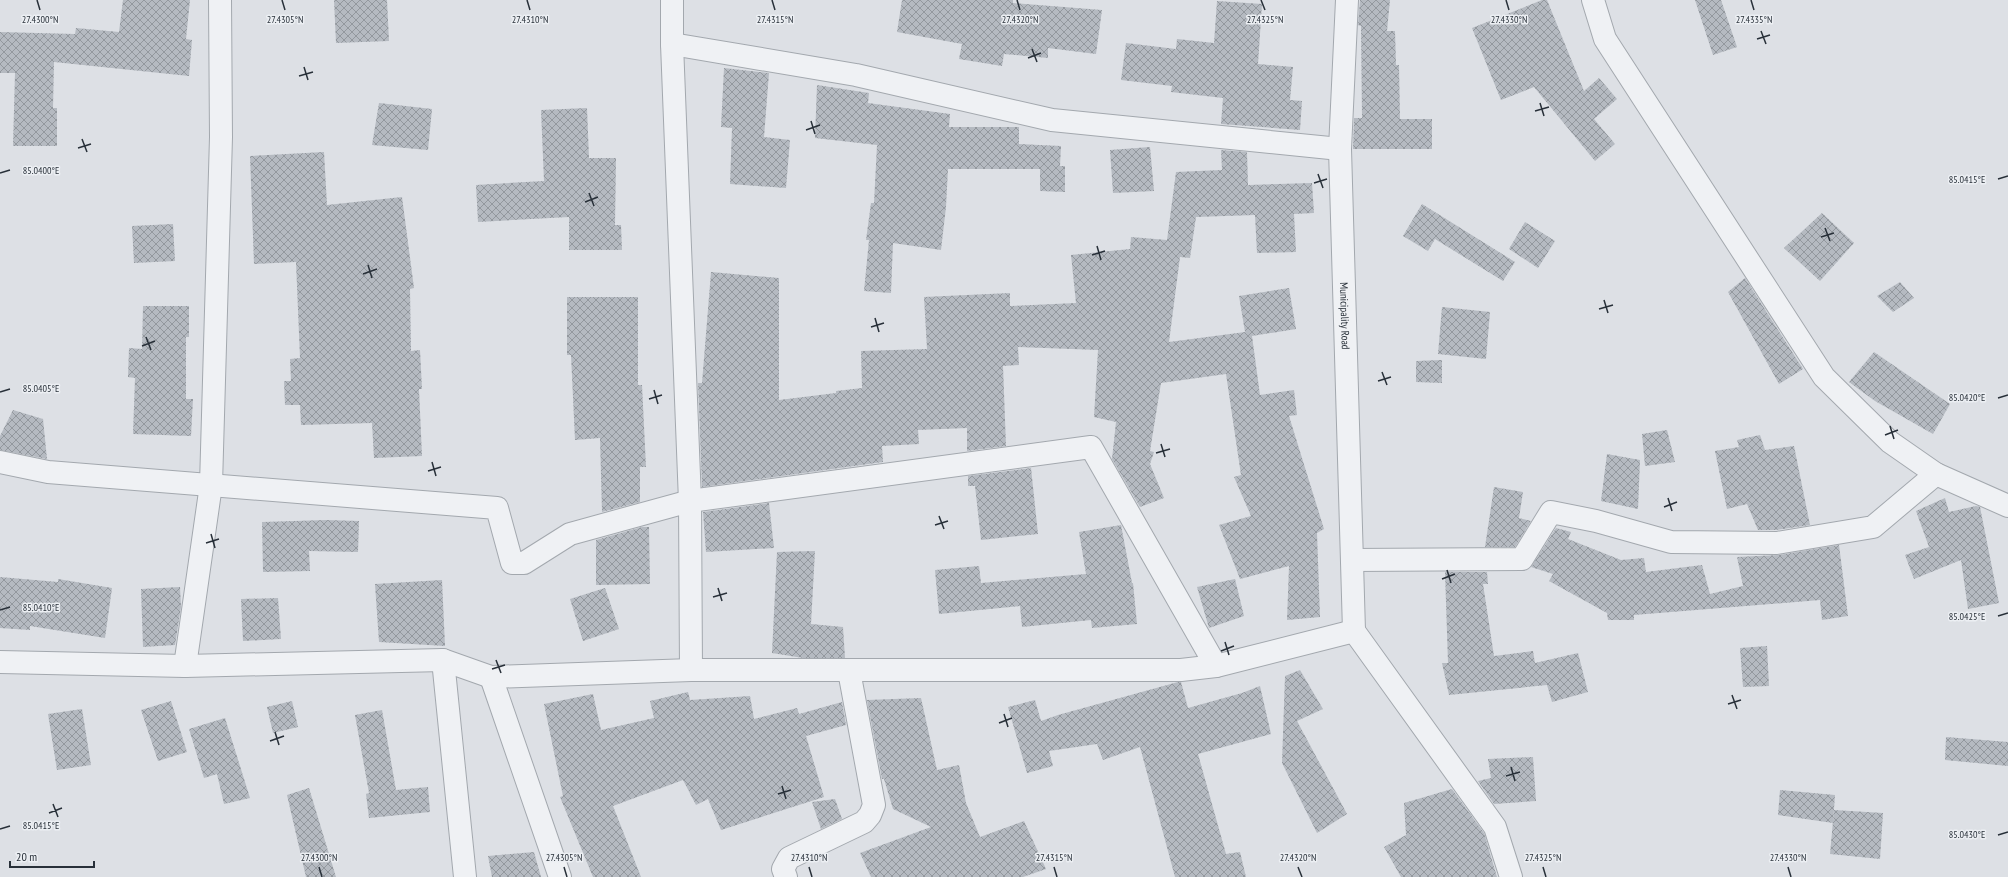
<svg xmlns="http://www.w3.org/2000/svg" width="2008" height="877" viewBox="0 0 2008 877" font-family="'PT Sans Narrow',sans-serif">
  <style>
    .building { fill: url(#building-cross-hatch) }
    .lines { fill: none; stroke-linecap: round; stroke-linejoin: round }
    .minor-casing { stroke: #a3a8ae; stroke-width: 24 }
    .minor { stroke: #eff1f4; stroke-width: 22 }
    .ticks { fill: none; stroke: #283039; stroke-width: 1.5 }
    .labels { text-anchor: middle; stroke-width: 3; stroke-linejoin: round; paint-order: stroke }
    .street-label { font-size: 11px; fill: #283039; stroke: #eceff3 }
    .ticks-label { font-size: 10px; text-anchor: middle; fill: #283039; stroke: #eceff3; stroke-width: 3; stroke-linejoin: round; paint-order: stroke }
  </style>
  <defs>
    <pattern id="building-cross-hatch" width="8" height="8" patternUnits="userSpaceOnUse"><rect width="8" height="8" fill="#b5bac1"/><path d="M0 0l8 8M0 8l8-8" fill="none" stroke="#93989e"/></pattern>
  </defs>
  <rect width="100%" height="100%" fill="#dde0e5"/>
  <g class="building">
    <path d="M 123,0 L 190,0 L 186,39 L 192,40 L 189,76 L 54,62 L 53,108 L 57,108 L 57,146 L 13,146 L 15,73 L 0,73 L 0,32 L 75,34 L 76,28 L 119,32 Z"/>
    <path d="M 334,0 L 387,0 L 389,41 L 336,43 Z"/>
    <path d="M 902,0 L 1013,0 L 1013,3 L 1102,10 L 1096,54 L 1048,48 L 1048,58 L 1004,54 L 1002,66 L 959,59 L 962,44 L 897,32 Z"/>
    <path d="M 1360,0 L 1390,0 L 1387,31 L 1395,31 L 1396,65 L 1399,65 L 1400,119 L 1432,119 L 1432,149 L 1353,149 L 1354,118 L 1362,118 L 1361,26 L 1358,25 Z"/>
    <path d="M 1542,0 L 1547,0 L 1584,91 L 1599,78 L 1617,99 L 1594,119 L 1615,144 L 1595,161 L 1534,87 L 1501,100 L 1472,28 Z"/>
    <path d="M 1695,0 L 1721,0 L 1737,47 L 1713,55 Z"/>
    <path d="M 1217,1 L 1262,4 L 1258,64 L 1293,67 L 1290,100 L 1302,101 L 1300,130 L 1221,124 L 1223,98 L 1171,92 L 1172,86 L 1121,80 L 1126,43 L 1176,49 L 1177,39 L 1214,43 Z"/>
    <path d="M 724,68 L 769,73 L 764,137 L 790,140 L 786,188 L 730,184 L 732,128 L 721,127 Z"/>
    <path d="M 817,85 L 869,93 L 868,103 L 950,114 L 949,127 L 1019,127 L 1019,144 L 1061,146 L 1060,166 L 1065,166 L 1065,192 L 1040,191 L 1040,169 L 948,169 L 946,207 L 941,250 L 893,243 L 891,293 L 864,291 L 869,240 L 866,240 L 871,203 L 874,203 L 877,145 L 815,138 Z"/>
    <path d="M 379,103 L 432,109 L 428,150 L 372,145 Z"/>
    <path d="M 587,108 L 589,158 L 616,158 L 615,225 L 621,225 L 622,250 L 569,250 L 569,217 L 478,222 L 476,185 L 544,181 L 541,110 Z"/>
    <path d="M 1150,147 L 1154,191 L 1113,193 L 1110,150 Z"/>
    <path d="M 1221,150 L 1247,152 L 1248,185 L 1312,183 L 1314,213 L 1294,214 L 1296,252 L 1257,253 L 1255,215 L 1196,217 L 1190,258 L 1180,257 L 1169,342 L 1245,332 L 1239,296 L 1289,288 L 1296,329 L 1252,336 L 1260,395 L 1294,390 L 1297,415 L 1289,416 L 1324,529 L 1317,533 L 1320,617 L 1287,620 L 1289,566 L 1240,579 L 1219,525 L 1251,516 L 1234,477 L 1241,475 L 1226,374 L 1161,383 L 1150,451 L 1154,452 L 1150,464 L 1164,498 L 1140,507 L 1112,459 L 1116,422 L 1094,417 L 1098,350 L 1018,347 L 1019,365 L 1003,366 L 1006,446 L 967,451 L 967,428 L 918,430 L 919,444 L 882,446 L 883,462 L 702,487 L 698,383 L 702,383 L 711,272 L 779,278 L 779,400 L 836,393 L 836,391 L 862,388 L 861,351 L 927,349 L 924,297 L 1010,293 L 1010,306 L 1076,303 L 1071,255 L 1130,249 L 1131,237 L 1167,240 L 1176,172 L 1222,170 Z"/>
    <path d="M 324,152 L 327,205 L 402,197 L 414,288 L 410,289 L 411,351 L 420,350 L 422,389 L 419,389 L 422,456 L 374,458 L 372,423 L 301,425 L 300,405 L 285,405 L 284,381 L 291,381 L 290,359 L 300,358 L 296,262 L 254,264 L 250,156 Z"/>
    <path d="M 1422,204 L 1515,262 L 1503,281 L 1435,239 L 1428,251 L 1403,236 Z"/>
    <path d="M 1822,213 L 1854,243 L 1820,281 L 1784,248 Z"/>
    <path d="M 1525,222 L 1555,241 L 1538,268 L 1509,249 Z"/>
    <path d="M 173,224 L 175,261 L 134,263 L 132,226 Z"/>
    <path d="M 1745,278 L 1803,369 L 1779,384 L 1728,292 Z"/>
    <path d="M 1900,282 L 1914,298 L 1893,312 L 1877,296 Z"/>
    <path d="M 567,297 L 638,297 L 638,385 L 642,385 L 646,467 L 640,467 L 640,502 L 602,512 L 600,438 L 575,440 L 571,355 L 567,355 Z"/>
    <path d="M 143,306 L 189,306 L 189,337 L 186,337 L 186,399 L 193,399 L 191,436 L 133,434 L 135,378 L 128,377 L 129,348 L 142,349 Z"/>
    <path d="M 1442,307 L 1490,312 L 1486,359 L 1438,354 Z"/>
    <path d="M 1874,352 L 1950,404 L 1933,434 L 1875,401 L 1849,382 Z"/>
    <path d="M 1442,360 L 1442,383 L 1416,382 L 1416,361 Z"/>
    <path d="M 13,410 L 43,419 L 47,459 L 0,450 L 0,436 Z"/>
    <path d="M 1667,430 L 1675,462 L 1645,466 L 1642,434 Z"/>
    <path d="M 1760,435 L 1765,450 L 1794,446 L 1810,525 L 1776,530 L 1758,530 L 1747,504 L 1727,509 L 1715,451 L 1739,447 L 1737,440 Z"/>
    <path d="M 1607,454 L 1640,460 L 1638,509 L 1601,501 Z"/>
    <path d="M 1031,468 L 1038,534 L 981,540 L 975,486 L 968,486 L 968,476 Z"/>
    <path d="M 1494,487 L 1523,492 L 1519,518 L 1531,521 L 1515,547 L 1485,547 Z"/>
    <path d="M 1945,498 L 1949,512 L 1976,506 L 1980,507 L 1999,603 L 1968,609 L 1961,560 L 1914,579 L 1905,555 L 1929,547 L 1916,511 Z"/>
    <path d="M 769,503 L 774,548 L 706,552 L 703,512 Z"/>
    <path d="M 326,520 L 359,521 L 358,552 L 309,551 L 310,571 L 263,572 L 262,522 Z"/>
    <path d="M 1121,525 L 1132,583 L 1133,583 L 1137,624 L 1092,628 L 1091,620 L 1022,627 L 1020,606 L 939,614 L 935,570 L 979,566 L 981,583 L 1086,574 L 1079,532 Z"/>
    <path d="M 642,527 L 649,527 L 650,584 L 596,585 L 596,540 Z"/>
    <path d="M 1556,528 L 1571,532 L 1568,539 L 1621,560 L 1644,558 L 1646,572 L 1702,565 L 1710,594 L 1743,586 L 1737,557 L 1779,555 L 1839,545 L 1848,616 L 1822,620 L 1820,600 L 1634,615 L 1634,620 L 1608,620 L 1607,613 L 1549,581 L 1553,574 L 1531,567 Z"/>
    <path d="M 815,551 L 811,624 L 843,627 L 845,658 L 803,658 L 772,653 L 777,552 Z"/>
    <path d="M 1445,572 L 1487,572 L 1488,584 L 1483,584 L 1494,656 L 1533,651 L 1535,663 L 1578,653 L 1588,692 L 1552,702 L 1547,685 L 1449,695 L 1442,663 L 1448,663 Z"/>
    <path d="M 0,577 L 58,582 L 58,579 L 112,588 L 105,638 L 30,626 L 30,630 L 0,628 Z"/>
    <path d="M 1235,579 L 1244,616 L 1209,628 L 1197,587 Z"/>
    <path d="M 442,580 L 445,646 L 379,642 L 375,584 Z"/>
    <path d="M 180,587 L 181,607 L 175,645 L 143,647 L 141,589 Z"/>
    <path d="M 605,588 L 619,629 L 583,641 L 570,599 Z"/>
    <path d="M 278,598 L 281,639 L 243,641 L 241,599 Z"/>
    <path d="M 1767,646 L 1769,686 L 1743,687 L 1740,648 Z"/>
    <path d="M 1300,670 L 1323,709 L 1297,721 L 1347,814 L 1317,833 L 1282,763 L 1285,676 Z"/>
    <path d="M 1178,682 L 1181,682 L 1188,708 L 1242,693 L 1260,686 L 1271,734 L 1198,754 L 1226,854 L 1240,852 L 1246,877 L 1175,877 L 1140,747 L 1103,760 L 1097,744 L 1049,751 L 1053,766 L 1027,773 L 1008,707 L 1035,700 L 1041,721 L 1058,715 Z"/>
    <path d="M 688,692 L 690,700 L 750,696 L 754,719 L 797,708 L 799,714 L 842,702 L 846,725 L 806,736 L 824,797 L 721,830 L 708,799 L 696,805 L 683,780 L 613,806 L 641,877 L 593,877 L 560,797 L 563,796 L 544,704 L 593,694 L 601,730 L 654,718 L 650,701 Z"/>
    <path d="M 921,698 L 937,770 L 959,765 L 966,803 L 980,837 L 1024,821 L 1046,869 L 1023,877 L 871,877 L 860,853 L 931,827 L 893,809 L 884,779 L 882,779 L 867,700 Z"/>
    <path d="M 171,701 L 187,752 L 158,761 L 141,710 Z"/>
    <path d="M 292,701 L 298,727 L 273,733 L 267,707 Z"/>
    <path d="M 82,709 L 91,765 L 57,770 L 48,714 Z"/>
    <path d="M 382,710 L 396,790 L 428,787 L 430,812 L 369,818 L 366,794 L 369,793 L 355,715 Z"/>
    <path d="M 225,718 L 250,798 L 224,804 L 217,774 L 204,778 L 189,729 Z"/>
    <path d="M 1946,737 L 2008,742 L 2008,766 L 1945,760 Z"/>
    <path d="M 1533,757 L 1536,801 L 1494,804 L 1478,781 L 1491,778 L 1488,759 Z"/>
    <path d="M 309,788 L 336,877 L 306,877 L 287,795 Z"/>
    <path d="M 1452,789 L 1484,833 L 1497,877 L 1401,877 L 1384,847 L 1406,835 L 1404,803 Z"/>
    <path d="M 1780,790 L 1835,795 L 1833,823 L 1778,815 Z"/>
    <path d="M 835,799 L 842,819 L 821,829 L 812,802 Z"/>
    <path d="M 1834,810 L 1883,813 L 1880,859 L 1830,854 Z"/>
    <path d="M 534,852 L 541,877 L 492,877 L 488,856 Z"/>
  </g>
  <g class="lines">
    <defs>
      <g id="minor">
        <path d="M 672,0 L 672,44 L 690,501 L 691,670"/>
        <path id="s1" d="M 1347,0 L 1340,149 L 1354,631"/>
        <path d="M 1593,0 L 1605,39 L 1824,377 L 1890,442 L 1936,474 L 2008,506"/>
        <path d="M 672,44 L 856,75 L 1052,120 L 1340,149"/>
        <path d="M 0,462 L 48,472 L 497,508 L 512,563 L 524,563 L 570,534 L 690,501 L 1091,447 L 1216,666"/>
        <path d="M 1352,560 L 1522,559 L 1551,512 L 1596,521 L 1671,542 L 1777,543 L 1873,527 L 1936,474"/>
        <path d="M 1354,631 L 1495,827 L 1511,877"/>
        <path d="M 443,660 L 465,877"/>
        <path d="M 0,662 L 185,666 L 443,660 L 491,677 L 691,670 L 1181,670 L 1216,666 L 1354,631"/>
        <path d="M 185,666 L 211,485 L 221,137 L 220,0"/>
        <path d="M 491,677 L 560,877"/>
        <path d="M 786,877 L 783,869 L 789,858 L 864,822 L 870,815 L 874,805 L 849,671"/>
      </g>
    </defs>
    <use href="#minor" class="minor-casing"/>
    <use href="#minor" class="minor"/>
  </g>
  <path class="ticks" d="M 37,0 L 40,10M 282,0 L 285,10M 527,0 L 530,10M 772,0 L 775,10M 1017,0 L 1020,10M 1261,0 L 1265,10M 1506,0 L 1509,10M 1751,0 L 1754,10M 1761,31 L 1766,44M 1757,39 L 1770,35M 1032,49 L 1037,62M 1028,58 L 1041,53M 304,67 L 308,80M 299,76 L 313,72M 1540,103 L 1544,116M 1535,111 L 1549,107M 811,121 L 815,134M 806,130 L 820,125M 82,139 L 87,152M 78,148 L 91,144M 0,173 L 10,170M 1318,174 L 1323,188M 1998,179 L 2008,176M 1314,183 L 1327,179M 589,193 L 594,206M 585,202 L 598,197M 1825,228 L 1830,241M 1821,237 L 1834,233M 1097,246 L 1101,260M 1092,255 L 1105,251M 368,265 L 372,278M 363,274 L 377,269M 1604,300 L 1608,313M 1599,309 L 1613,305M 875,318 L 879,332M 871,327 L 884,323M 146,337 L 151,350M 142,346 L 155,341M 1382,372 L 1387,385M 1378,381 L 1391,377M 654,390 L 658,404M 0,392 L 10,389M 1998,398 L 2008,395M 649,399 L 662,395M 1890,426 L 1894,439M 1885,435 L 1898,430M 1161,444 L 1165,457M 1156,453 L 1170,449M 432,462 L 436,476M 428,471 L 441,467M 1668,498 L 1672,511M 1664,507 L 1677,502M 939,516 L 944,529M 935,525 L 948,521M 211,534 L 215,548M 206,543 L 219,539M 1447,570 L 1451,583M 1442,579 L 1455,574M 718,588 L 722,601M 713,597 L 727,593M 0,610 L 10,607M 1998,616 L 2008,613M 1225,642 L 1229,655M 1221,651 L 1234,646M 496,660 L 501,673M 492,669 L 505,665M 1732,695 L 1737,709M 1728,704 L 1741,700M 1004,714 L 1008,727M 999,723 L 1012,718M 275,732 L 279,745M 270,741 L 284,736M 1511,767 L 1515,781M 1506,776 L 1520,772M 782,786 L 786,799M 778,794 L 791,790M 53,804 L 58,817M 49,813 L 62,808M 0,829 L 10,826M 1998,835 L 2008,832M 319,867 L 322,877M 564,867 L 567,877M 809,867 L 812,877M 1054,867 L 1057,877M 1298,867 L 1302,877M 1543,867 L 1546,877M 1788,867 L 1791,877"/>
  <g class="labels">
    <g class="street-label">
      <text dy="4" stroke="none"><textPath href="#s1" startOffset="316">Municipality Road</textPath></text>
    </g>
  </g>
  <g class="ticks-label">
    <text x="40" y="23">27.4300°N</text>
    <text x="285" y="23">27.4305°N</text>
    <text x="530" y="23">27.4310°N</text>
    <text x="775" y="23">27.4315°N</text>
    <text x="1020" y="23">27.4320°N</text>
    <text x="1265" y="23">27.4325°N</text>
    <text x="1509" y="23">27.4330°N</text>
    <text x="1754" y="23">27.4335°N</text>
    <text x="41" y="174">85.0400°E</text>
    <text x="1967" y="183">85.0415°E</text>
    <text x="41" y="392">85.0405°E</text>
    <text x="1967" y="401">85.0420°E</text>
    <text x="41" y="611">85.0410°E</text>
    <text x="1967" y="620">85.0425°E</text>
    <text x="41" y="829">85.0415°E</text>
    <text x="1967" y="838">85.0430°E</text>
    <text x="319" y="861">27.4300°N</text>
    <text x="564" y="861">27.4305°N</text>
    <text x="809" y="861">27.4310°N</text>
    <text x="1054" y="861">27.4315°N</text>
    <text x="1298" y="861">27.4320°N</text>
    <text x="1543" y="861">27.4325°N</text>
    <text x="1788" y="861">27.4330°N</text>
  </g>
  <path d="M10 861v6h84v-6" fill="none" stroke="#283039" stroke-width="2"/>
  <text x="16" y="861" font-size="12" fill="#283039" stroke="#eceff3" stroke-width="3" paint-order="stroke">20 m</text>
</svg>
